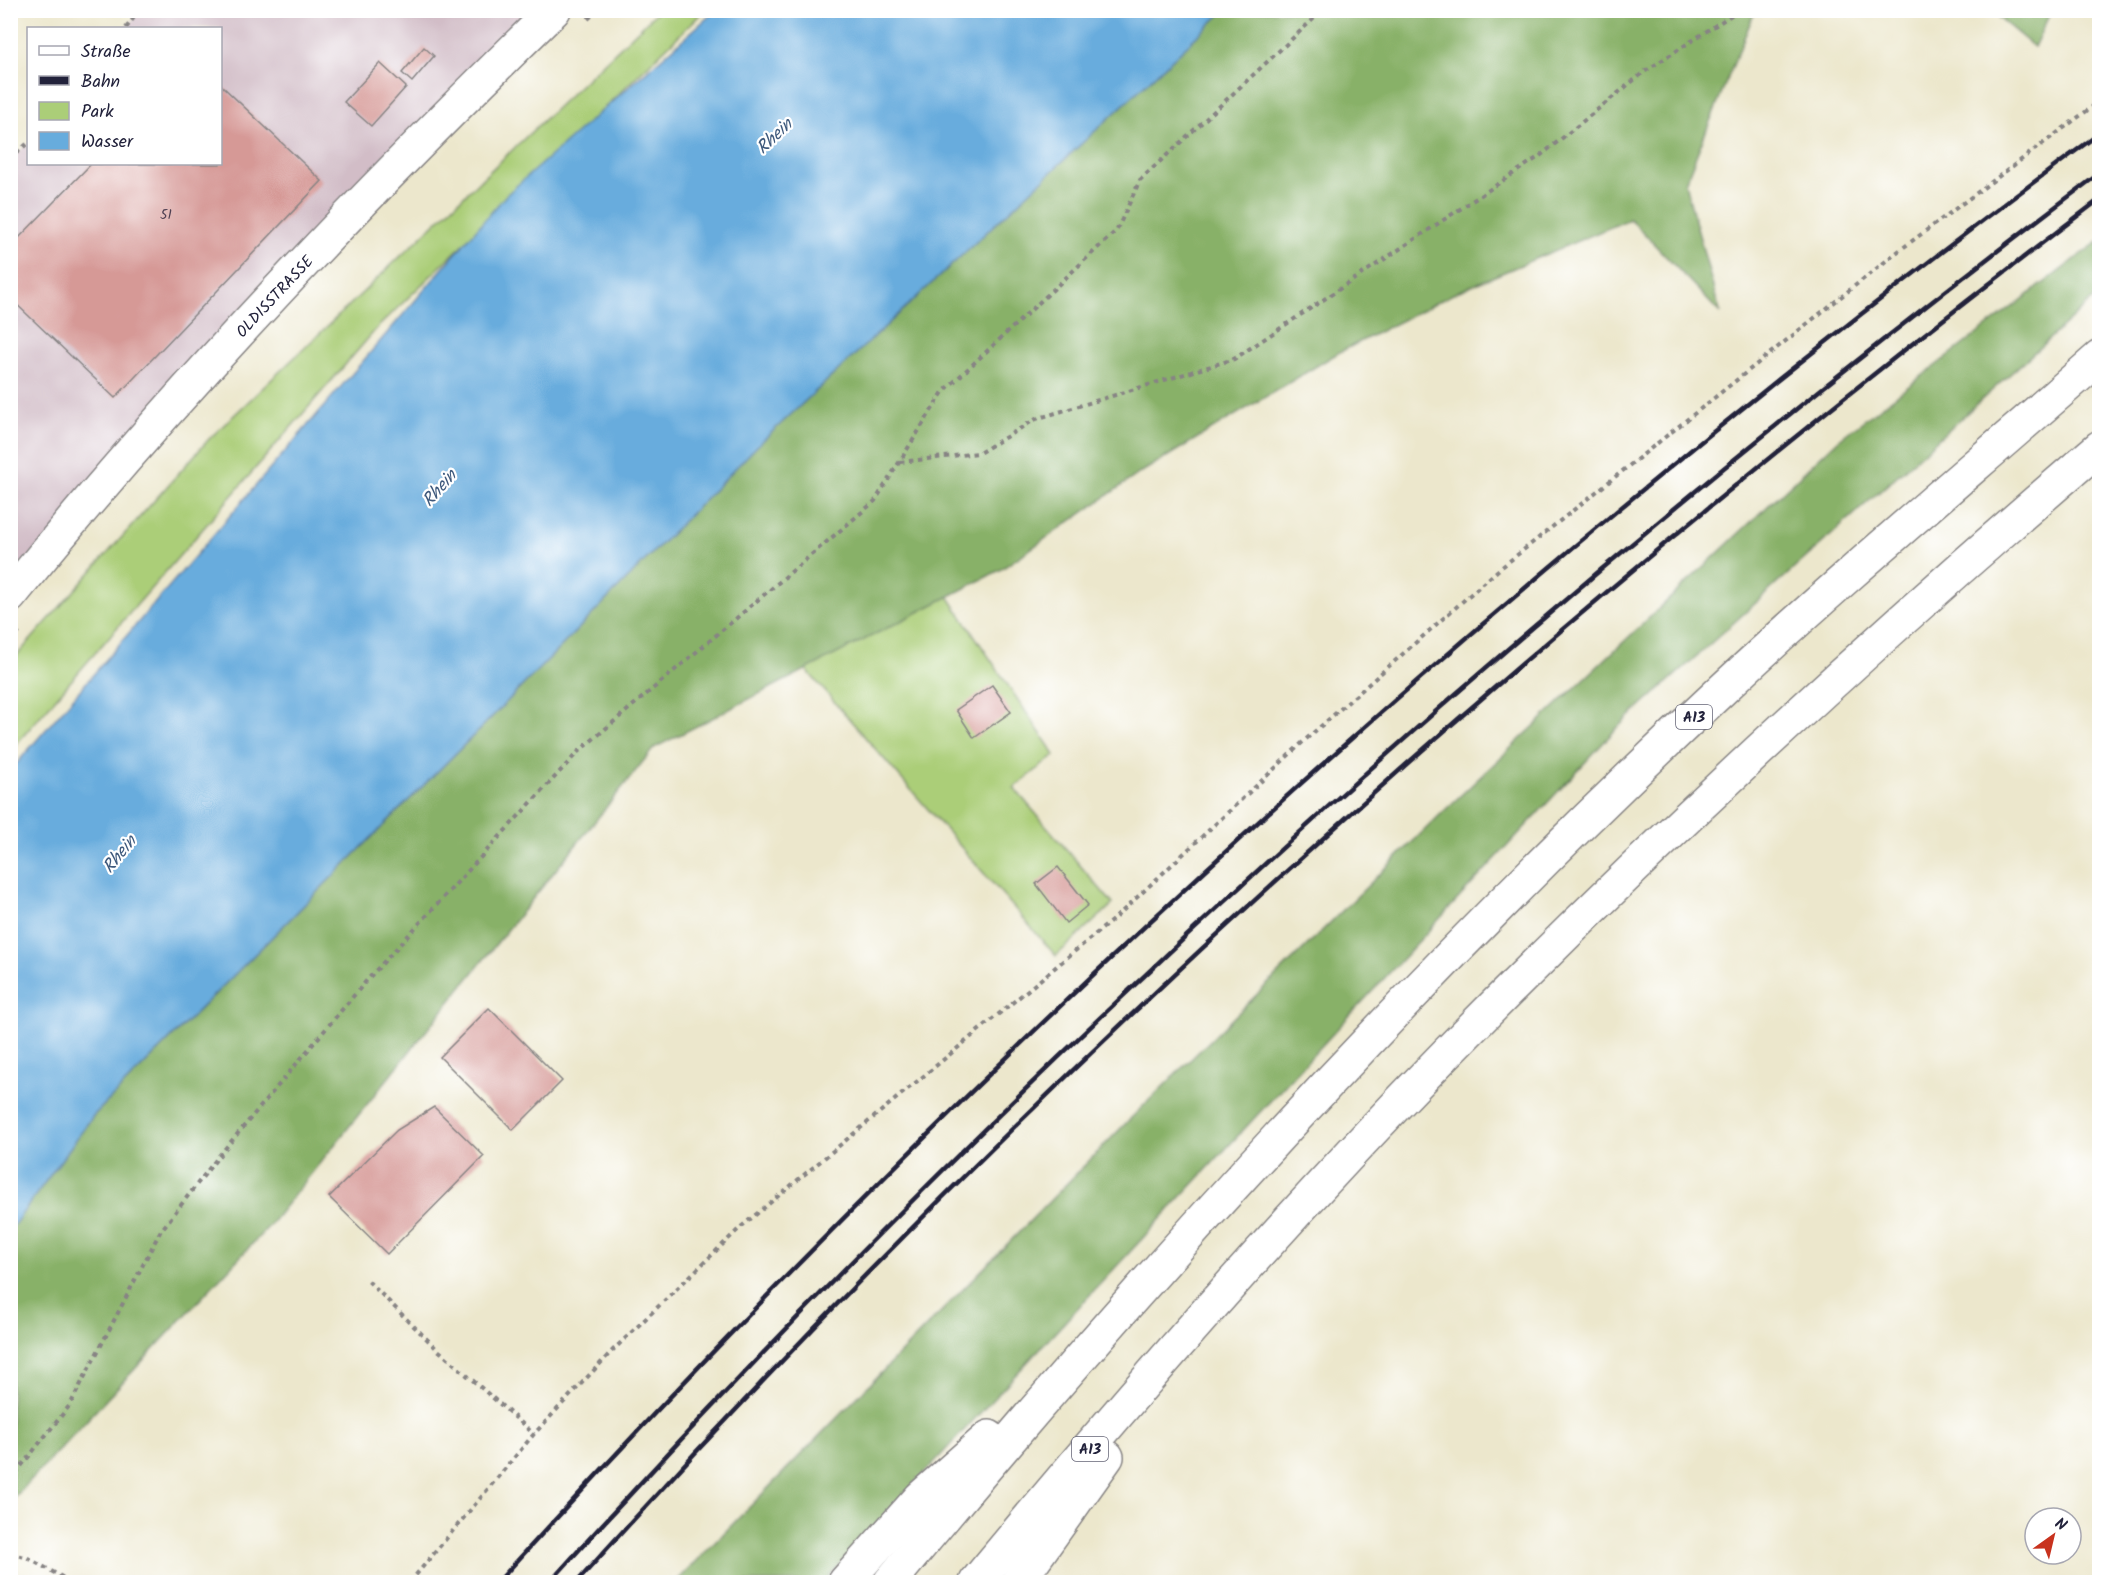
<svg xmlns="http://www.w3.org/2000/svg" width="2110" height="1593" viewBox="0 0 2110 1593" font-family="Kalam,sans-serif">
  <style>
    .industrial { fill: #d2bdc7 }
    .green { fill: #abce78; stroke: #66785a; stroke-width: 1.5 }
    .forest { fill: #88b168; stroke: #556a52; stroke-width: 1.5 }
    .water { fill: #67acdd; stroke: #44678c; stroke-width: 1.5 }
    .building { fill: #d69996 }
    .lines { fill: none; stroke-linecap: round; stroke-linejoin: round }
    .street-casing { stroke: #878484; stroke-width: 36 }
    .highway-casing { stroke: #878484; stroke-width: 36 }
    .path { stroke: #878484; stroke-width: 4; stroke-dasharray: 4.5 4.5; stroke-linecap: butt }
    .street { stroke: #fff; stroke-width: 33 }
    .highway { stroke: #fff; stroke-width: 33 }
    .rail { stroke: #22223b; stroke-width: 4.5 }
    .labels { text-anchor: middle; stroke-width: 4.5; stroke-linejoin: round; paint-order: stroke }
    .number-label { font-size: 14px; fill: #4f4052 }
    .shield { fill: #fff; stroke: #646476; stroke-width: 1.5 }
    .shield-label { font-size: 15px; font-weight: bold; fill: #22223b }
    .street-label { font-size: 16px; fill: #22223b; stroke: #fff }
    .water-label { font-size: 18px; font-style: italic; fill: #3e597c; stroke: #fff }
  </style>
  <rect width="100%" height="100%" fill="#fff"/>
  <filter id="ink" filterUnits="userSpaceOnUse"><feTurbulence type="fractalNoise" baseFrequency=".0167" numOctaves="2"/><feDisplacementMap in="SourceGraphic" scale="12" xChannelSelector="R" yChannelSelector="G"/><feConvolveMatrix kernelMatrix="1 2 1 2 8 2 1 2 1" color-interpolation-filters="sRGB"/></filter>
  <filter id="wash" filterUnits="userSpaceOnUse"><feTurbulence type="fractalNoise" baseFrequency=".008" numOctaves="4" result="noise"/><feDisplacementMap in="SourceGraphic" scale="24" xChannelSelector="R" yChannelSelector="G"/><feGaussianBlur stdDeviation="1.35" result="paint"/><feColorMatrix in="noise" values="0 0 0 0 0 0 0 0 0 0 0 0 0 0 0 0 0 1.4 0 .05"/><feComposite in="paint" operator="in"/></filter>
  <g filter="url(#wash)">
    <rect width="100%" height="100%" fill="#ece7cc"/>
    <path class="industrial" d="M 140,11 L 560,11 L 11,578 L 11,159 L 28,143 L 28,164 L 220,164 L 220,28 L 126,28 Z"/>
    <g class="green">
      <path d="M 658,11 L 704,11 L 378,327 L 11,750 L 11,662 L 209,439 Z"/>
      <path d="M 925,562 L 1055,755 L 1014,788 L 1113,904 L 1056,956 L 796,658 Z"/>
    </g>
    <g class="forest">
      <path d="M 1224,11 L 1755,11 L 1685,183 L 1720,313 L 1630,219 L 1459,291 L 1338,353 L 1140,473 L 1000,570 L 654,748 L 270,1225 L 11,1501 L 11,1229 L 93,1116 L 483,726 L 758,445 Z"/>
      <path d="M 2000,11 L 2000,10 L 2051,11 L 2034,47 L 1999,18 Z"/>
      <path d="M 2099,241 L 2099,294 L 1618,727 L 823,1582 L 676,1582 L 1130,1119 L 1444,811 L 1838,440 Z"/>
    </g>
    <path class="water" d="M 715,11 L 1224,11 L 758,445 L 483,726 L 93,1116 L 11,1229 L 11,770 L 506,195 Z"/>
    <g id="blocks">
      <g class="building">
        <path d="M 424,47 L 434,56 L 412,82 L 402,73 Z"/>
        <path d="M 380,63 L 406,87 L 371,126 L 344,102 Z"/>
        <path d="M 220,84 L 322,181 L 115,398 L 10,298 L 10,247 L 91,164 L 220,164 Z"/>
        <path d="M 992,685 L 1011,712 L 974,738 L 956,710 Z"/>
        <path d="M 1058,867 L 1088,905 L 1066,923 L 1036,884 Z"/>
        <path d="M 489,1008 L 562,1081 L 513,1130 L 440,1057 Z"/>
        <path d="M 434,1107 L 484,1156 L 387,1254 L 329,1197 L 397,1130 Z"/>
      </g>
    </g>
  </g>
  <g filter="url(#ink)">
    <use href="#blocks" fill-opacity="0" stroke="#878484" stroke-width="1.5"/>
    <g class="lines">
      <defs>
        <path id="street" d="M 10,596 C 178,389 363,196 554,10"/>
        <g id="highway">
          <path d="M 845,1582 L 921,1497 L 989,1437"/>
          <path d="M 890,1582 C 1149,1269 1424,967 1723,689 C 1845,575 1974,468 2100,357"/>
          <path d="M 976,1582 C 1124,1403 1278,1226 1440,1060 C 1650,846 1872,642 2100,447"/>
          <path d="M 1018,1582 L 1107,1457"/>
        </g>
      </defs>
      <use href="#street" class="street-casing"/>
      <use href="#highway" class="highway-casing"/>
      <g class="path">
        <path d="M 588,19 L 598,10"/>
        <path d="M 126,28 L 140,10"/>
        <path d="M 10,159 L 28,143"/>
        <path d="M 900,462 L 979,453 L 1036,419 L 1234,359 L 1540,156 L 1644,72 L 1739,10"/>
        <path d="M 10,642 L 22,629"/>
        <path d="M 368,1281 L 437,1349 L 534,1434"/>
        <path d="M 10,1480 L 70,1405 L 160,1232 L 218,1157 L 367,980 L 578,752 L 875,501 L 943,392 L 1117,230 L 1140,180 L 1323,10"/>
        <path d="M 10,1554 L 26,1557 L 71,1582"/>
        <path d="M 410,1582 L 534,1434 L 612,1351 L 742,1226 L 1115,918 L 1304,741 L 1497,571 L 1896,253 L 2100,101"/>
      </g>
      <use href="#street" class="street"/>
      <use href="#highway" class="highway"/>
      <g class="rail">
        <path d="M 498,1582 C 982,1049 1520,560 2100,133"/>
        <path d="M 550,1582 C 1019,1062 1540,594 2100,173"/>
        <path d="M 577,1582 C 1036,1070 1552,614 2100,199"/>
      </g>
    </g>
  </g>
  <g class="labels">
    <g class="number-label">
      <text x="166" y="219">51</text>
    </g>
    <g class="shield">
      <rect x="1676" y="705" width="36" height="24" rx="4.5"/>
      <rect x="1072" y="1437" width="36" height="24" rx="4.5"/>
    </g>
    <g class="shield-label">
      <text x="1694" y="722">A13</text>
      <text x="1090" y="1454">A13</text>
    </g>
    <g class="street-label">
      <text transform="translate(274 296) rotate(-47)" y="6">OLDISSTRASSE</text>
    </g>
    <g class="water-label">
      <text transform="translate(774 136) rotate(-44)" y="6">Rhein</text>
      <text transform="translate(439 488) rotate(-49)" y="6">Rhein</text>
      <text transform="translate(119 854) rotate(-51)" y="6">Rhein</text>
    </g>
  </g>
  <rect width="2110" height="1593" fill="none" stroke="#fff" stroke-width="36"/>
  <rect x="27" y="27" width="195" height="138" fill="#ffffff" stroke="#a7a7b1" stroke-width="1.5"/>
  <rect x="39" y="46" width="30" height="9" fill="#ffffff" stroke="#a7a7b1" stroke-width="1.5"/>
  <text x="81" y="57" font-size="18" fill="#22223b">Straße</text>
  <rect x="39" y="76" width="30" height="9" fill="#22223b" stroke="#a7a7b1" stroke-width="1.5"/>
  <text x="81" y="87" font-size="18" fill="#22223b">Bahn</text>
  <rect x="39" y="102" width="30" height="18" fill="#abce78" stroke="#a7a7b1" stroke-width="1.5"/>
  <text x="81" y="117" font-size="18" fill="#22223b">Park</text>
  <rect x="39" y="132" width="30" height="18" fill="#67acdd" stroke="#a7a7b1" stroke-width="1.5"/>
  <text x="81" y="147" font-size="18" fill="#22223b">Wasser</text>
  <g transform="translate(2053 1536) rotate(34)"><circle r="28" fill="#ffffff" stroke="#a7a7b1" stroke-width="1.5"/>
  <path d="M0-4.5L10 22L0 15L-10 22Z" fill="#c8321e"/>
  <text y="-9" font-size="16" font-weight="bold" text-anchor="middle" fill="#22223b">N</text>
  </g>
</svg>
